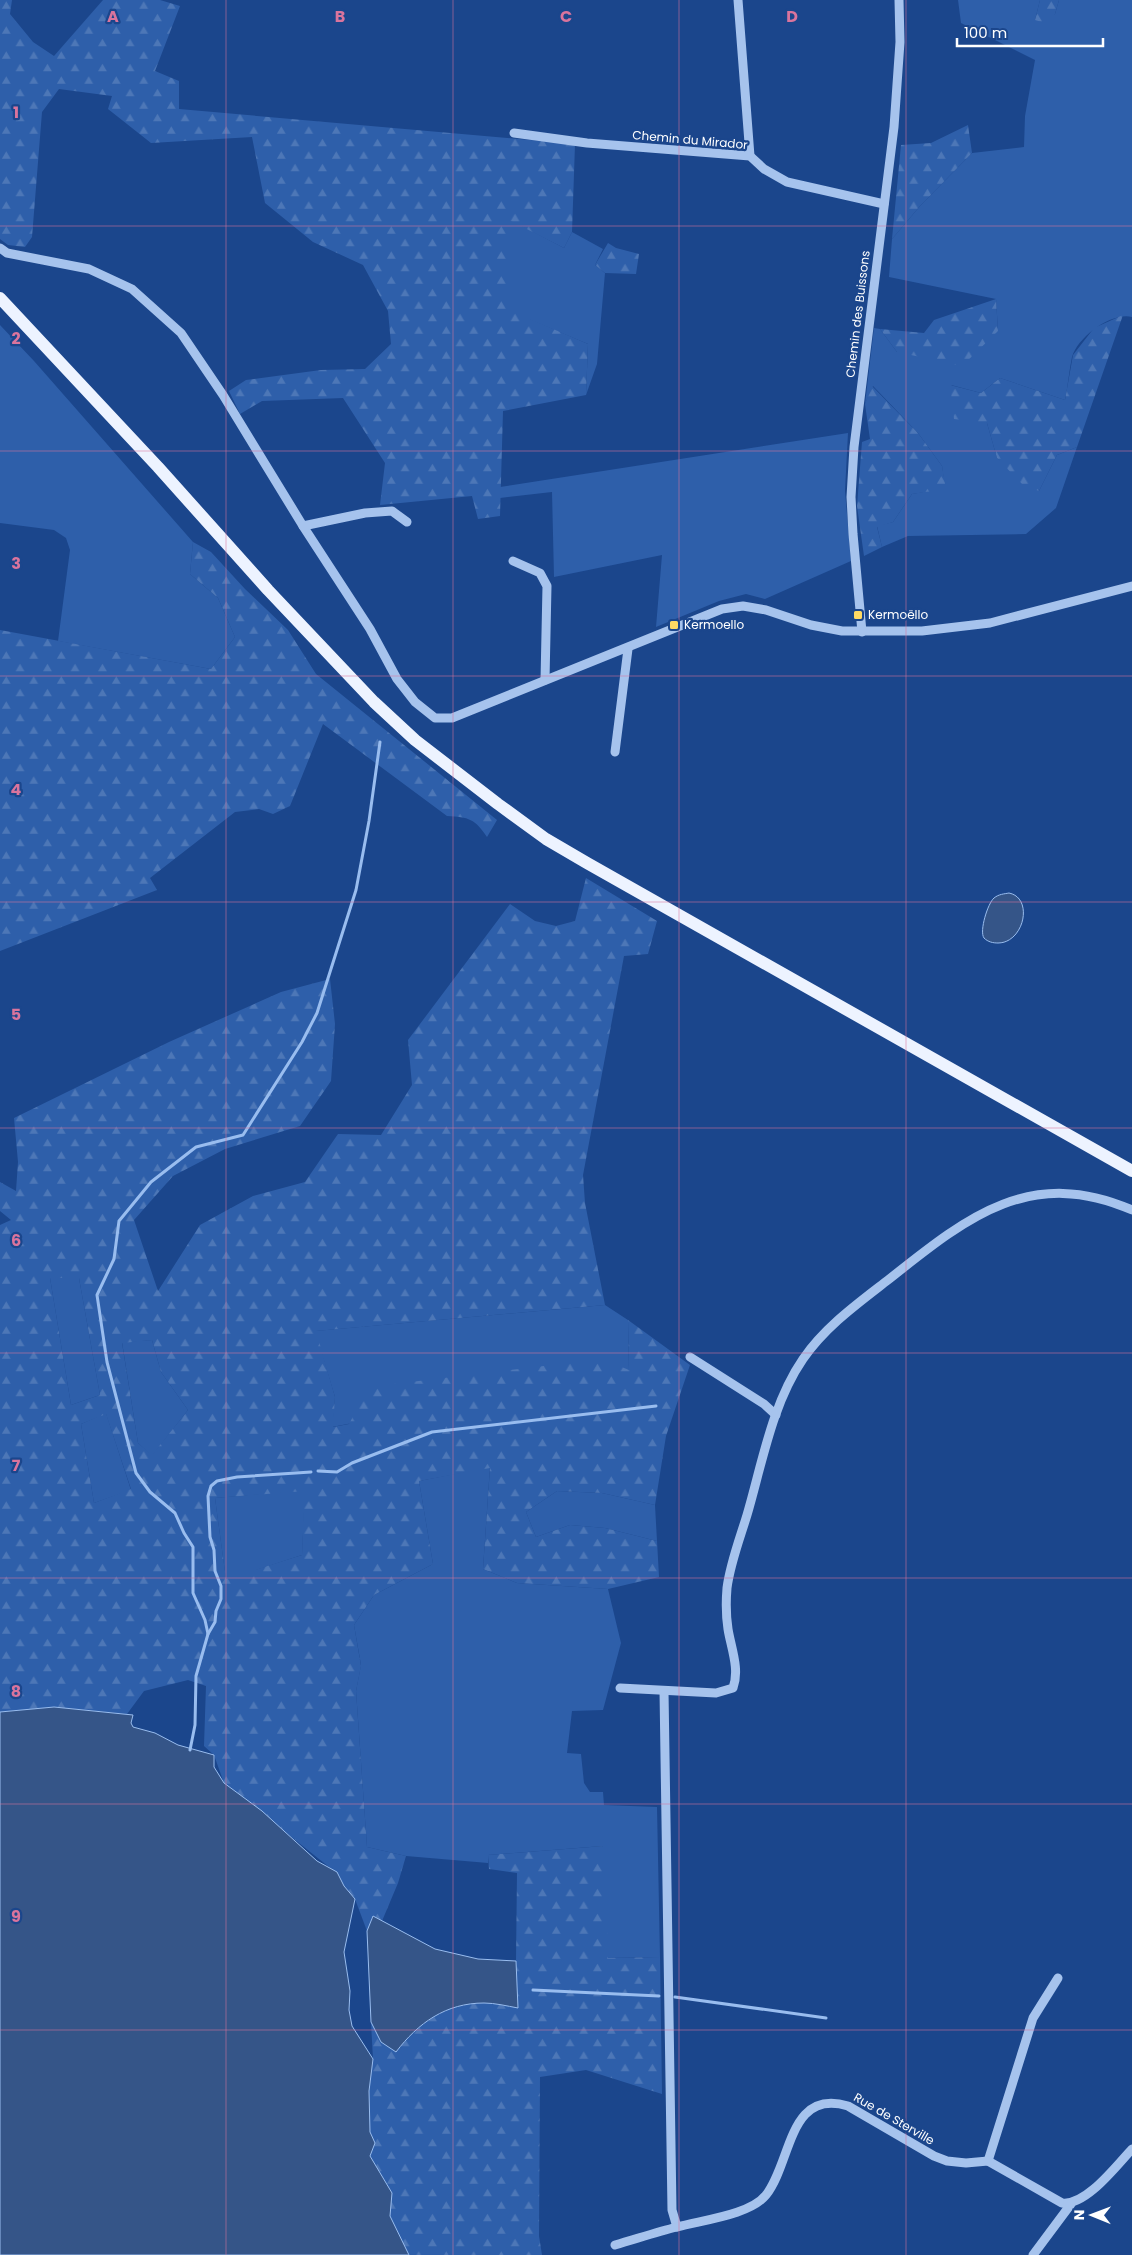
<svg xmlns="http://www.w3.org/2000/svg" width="1132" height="2255" viewBox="0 0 1132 2255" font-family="Poppins,sans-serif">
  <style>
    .green { fill: #2e5faa }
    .forest { fill: url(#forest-firs); fill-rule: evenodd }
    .water { fill: #355588; stroke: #99bdef }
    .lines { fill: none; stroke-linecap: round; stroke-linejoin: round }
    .stream { stroke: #99bdef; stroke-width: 3 }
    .minor { stroke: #a6c3ed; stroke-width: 9 }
    .major { stroke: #edf3ff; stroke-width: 12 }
    .grid { fill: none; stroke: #da749d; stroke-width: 1; stroke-opacity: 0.55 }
    .poi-dot { fill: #ffda63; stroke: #1b468c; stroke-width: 2 }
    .labels { text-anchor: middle; stroke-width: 4.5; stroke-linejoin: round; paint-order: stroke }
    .street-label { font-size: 12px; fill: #fff; stroke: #1b468c }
    .poi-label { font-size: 12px; fill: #fff; stroke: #1b468c; text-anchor: start }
    .grid-label { font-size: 16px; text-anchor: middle; font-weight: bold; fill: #da749d; stroke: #1b468c; stroke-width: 4.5; stroke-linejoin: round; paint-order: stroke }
  </style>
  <defs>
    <pattern id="forest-firs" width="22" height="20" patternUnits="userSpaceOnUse" patternTransform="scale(1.25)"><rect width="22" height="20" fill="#2e5faa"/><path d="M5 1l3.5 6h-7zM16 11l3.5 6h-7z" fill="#4d77b7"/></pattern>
  </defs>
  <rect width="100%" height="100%" fill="#1b468c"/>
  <g class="green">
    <path d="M 958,0 L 1040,0 L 1035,20 L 1055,14 L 1059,0 L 1132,0 L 1132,317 C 1111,312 1078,337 1072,357 C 1069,371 1068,386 1065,400 L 1000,378 L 981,393 L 951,385 L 987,423 L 997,458 L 1039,491 L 1057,455 L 1077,447 L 1056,508 L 1026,534 L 908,536 L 882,547 L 877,526 L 893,522 L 912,494 L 945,488 L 942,466 L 918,433 L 873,386 L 865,404 L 874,328 L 880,329 L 897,352 L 998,331 L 996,299 L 889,277 L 892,239 L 920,206 L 972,153 L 1024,147 L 1025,116 L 1035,60 L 961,23 Z"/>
    <path d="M 507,218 L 564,248 L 572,232 L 603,249 L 595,265 L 605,273 L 597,364 L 586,395 L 588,344 L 507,310 Z"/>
    <path d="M 0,325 L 34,361 L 193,542 L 190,574 L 218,598 L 235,637 L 211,669 L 58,641 L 70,550 L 66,538 L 54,530 L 0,523 Z"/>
    <path d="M 848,433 L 845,491 L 851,561 L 765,599 L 746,594 L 719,601 L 656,627 L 662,555 L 554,577 L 552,492 L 500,498 L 500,487 Z"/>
    <path d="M 50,1278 L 79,1278 L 100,1395 L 71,1405 Z"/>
    <path d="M 605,1305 L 628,1320 L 629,1370 L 332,1427 L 335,1397 L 315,1331 Z"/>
    <path d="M 152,1340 L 161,1372 L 188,1410 L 152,1456 L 138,1443 L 122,1342 Z"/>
    <path d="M 106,1413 L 131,1490 L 94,1503 L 81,1424 Z"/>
    <path d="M 490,1467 L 483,1569 L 517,1583 L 608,1589 L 621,1643 L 603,1710 L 572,1711 L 567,1753 L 581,1754 L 584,1783 L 590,1792 L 603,1792 L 604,1805 L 657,1807 L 660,1957 L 607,1958 L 603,1846 L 488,1855 L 488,1863 L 406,1856 L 367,1847 L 356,1691 L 361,1665 L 354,1625 L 374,1595 L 433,1564 L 419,1481 Z"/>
    <path d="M 305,1490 L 302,1555 L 226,1580 L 215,1498 Z"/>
    <path d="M 557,1491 L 602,1493 L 655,1505 L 657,1541 L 605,1528 L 570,1525 L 536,1537 L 526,1512 Z"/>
  </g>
  <g class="forest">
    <path d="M 0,0 L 12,0 L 10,14 L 33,42 L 54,56 L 103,0 L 160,0 L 180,6 L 155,71 L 179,81 L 179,109 L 575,144 L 572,232 L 564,248 L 507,219 L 507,309 L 588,344 L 586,395 L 503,411 L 500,516 L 478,519 L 472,496 L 380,505 L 385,463 L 343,398 L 262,401 L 240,414 L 229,391 L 246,380 L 321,370 L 365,369 L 391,344 L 388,311 L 363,265 L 313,242 L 265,203 L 252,137 L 151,143 L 108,109 L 112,96 L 59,89 L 42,112 L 32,237 L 25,247 L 8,245 L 0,239 Z"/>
    <path d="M 1040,0 L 1059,0 L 1055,14 L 1045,23 L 1035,20 Z"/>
    <path d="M 968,125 L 972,153 L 920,206 L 892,239 L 901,145 L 931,143 Z"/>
    <path d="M 608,243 L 616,248 L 639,254 L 636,274 L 605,273 L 595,265 Z"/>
    <path d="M 996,299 L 998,331 L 962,366 L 897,352 L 880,329 L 924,333 L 934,320 Z"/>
    <path d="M 1123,315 L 1077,447 L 1057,455 L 1039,491 L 1023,485 L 997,458 L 987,423 L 954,419 L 950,385 L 981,393 L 1000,378 L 1065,400 L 1073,355 L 1094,328 Z"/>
    <path d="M 872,386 L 918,433 L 942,466 L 946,489 L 912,494 L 893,522 L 877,527 L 882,547 L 864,556 L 857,506 L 862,442 L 870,439 L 865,404 Z"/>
    <path d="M 193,542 L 211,552 L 245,589 L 288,630 L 316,674 L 497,820 L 487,837 C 475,819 469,817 447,816 L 323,724 L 290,806 L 273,814 L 259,809 L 235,812 L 150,878 L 157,890 L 0,951 L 0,630 L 211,669 L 235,637 L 218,598 L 190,574 Z"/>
    <path d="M 586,878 L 657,921 L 648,954 L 624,956 L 583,1175 L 585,1203 L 605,1305 L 316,1331 L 335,1397 L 333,1427 L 349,1424 L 369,1387 L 602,1359 L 629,1370 L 628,1320 L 690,1365 L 666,1436 L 655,1505 L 602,1493 L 557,1491 L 526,1512 L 536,1537 L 570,1525 L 605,1528 L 657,1541 L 659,1577 L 608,1589 L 517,1583 L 483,1569 L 490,1468 L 419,1481 L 433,1564 L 374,1595 L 354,1625 L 361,1666 L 356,1691 L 367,1847 L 406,1856 L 398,1883 L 382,1921 L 373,1917 L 367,1931 L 355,1899 L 344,1886 L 339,1875 L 224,1783 L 214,1755 L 204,1746 L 206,1686 L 188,1680 L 144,1691 L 127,1714 L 54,1707 L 0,1712 L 0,1225 L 11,1220 L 0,1211 L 0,1182 L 16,1191 L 18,1162 L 14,1118 L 169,1042 L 281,992 L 330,979 L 335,1024 L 331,1081 L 300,1126 L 225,1149 L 173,1176 L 134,1220 L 158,1291 L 200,1225 L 253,1196 L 305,1182 L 338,1134 L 381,1135 L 412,1085 L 408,1040 L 510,904 L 535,921 L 556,926 L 575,921 ZM 50,1278 L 79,1278 L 100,1395 L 71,1405 ZM 152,1340 L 161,1372 L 188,1410 L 152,1455 L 138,1443 L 122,1343 ZM 106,1414 L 131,1489 L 94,1503 L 81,1424 ZM 304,1491 L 302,1555 L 226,1579 L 215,1498 Z"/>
    <path d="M 604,1846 L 608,1958 L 660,1957 L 662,2094 L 586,2070 L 540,2077 L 539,2236 L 542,2255 L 390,2255 L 370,2156 L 369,2091 L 373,2059 L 371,2022 L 381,2042 L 396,2052 C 418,2024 446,2003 484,2003 C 495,2003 507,2007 518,2007 L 516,1961 L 517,1873 L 489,1869 L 488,1855 Z"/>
  </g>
  <g class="water">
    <path d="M 1009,893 C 1034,898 1024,943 998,943 C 993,943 988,942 984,938 C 979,931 988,903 994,898 C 999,894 1004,894 1009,893 Z"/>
    <path d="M 54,1707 L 133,1715 L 131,1723 L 133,1727 L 155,1733 L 178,1745 L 214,1755 L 214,1767 L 224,1783 L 262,1811 L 317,1861 L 337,1872 L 344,1886 L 355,1899 L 344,1952 L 350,1991 L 349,2010 L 352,2026 L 373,2059 L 369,2091 L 370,2132 L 375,2143 L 370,2156 L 392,2193 L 390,2216 L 409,2255 L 0,2255 L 0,1712 Z"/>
    <path d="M 373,1916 L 435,1949 L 478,1959 L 516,1961 L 518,2008 C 507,2006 495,2003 484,2003 C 446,2003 418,2023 396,2052 L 381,2042 L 371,2022 L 367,1931 Z"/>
  </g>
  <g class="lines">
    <g class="stream">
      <path d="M 318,1471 L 337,1472 L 352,1463 L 432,1432 L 656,1406"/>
      <path d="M 208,1634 L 215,1622 L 216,1611 L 221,1599 L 221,1586 L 215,1571 L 214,1550 L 210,1537 L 208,1496 L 211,1486 L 217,1481 L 237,1477 L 311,1472"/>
      <path d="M 190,1750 L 195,1725 L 196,1676 L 208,1634 L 205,1620 L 193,1593 L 193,1547 L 184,1533 L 175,1513 L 150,1492 L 136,1473 L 107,1362 L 97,1295 L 114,1259 L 119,1221 L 151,1182 L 196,1147 L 243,1135 L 302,1042 L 317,1013 L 356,890 L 369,821 L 380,742"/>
      <path d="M 533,1990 L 659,1996"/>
      <path d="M 675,1997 L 826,2018"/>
    </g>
    <g class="minor">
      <path d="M 738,0 L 750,156"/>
      <path d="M 514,133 L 587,143 L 750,156 L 764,169 L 787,182 L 884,204"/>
      <path d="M 0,248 L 7,253 L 89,269 L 132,289 L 181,333 L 223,395 L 303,526 L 370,629 L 397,679 L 415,702 L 435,718 L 452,718 L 722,609 L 743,606 L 766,610 L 811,625 L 842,631 L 922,631 L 990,623 L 1132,586"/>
      <path d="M 303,526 L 365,513 L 392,511 L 407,522"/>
      <path d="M 513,561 L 540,573 L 547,586 L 545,680"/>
      <path d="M 862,632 L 853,534 L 851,497 L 854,447 L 894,127 L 900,42 L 899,0"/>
      <path d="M 615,752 L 628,649"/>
      <path d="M 690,1357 L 764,1404 L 776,1415"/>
      <path d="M 620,1688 L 716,1693 L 733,1688 C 740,1669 731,1648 728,1629 C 726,1616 726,1600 727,1588 C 730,1564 740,1538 747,1515 C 762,1464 772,1404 803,1359 C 825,1327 857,1304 888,1280 C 965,1219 1029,1165 1132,1210"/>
      <path d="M 664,1691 L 672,2210 L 677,2227"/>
      <path d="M 988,2161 L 1033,2018 L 1058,1978"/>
      <path d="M 615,2245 C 636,2239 657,2232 677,2227 C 702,2220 750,2215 766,2195 C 792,2162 788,2088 848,2106 L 934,2156 L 947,2161 L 966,2163 L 988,2161 L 1062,2203 C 1086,2206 1116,2166 1132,2149"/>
      <path d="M 1033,2255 L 1071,2204"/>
    </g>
    <path class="major" d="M 0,298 L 158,467 L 268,590 L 374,702 L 415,740 L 498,804 L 546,839 L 587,863 L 1132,1171"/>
  </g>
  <path class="grid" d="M 226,0 L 226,2255M 453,0 L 453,2255M 679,0 L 679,2255M 906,0 L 906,2255M 0,226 L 1132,226M 0,451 L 1132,451M 0,676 L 1132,676M 0,902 L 1132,902M 0,1128 L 1132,1128M 0,1353 L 1132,1353M 0,1578 L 1132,1578M 0,1804 L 1132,1804M 0,2030 L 1132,2030"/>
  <g class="poi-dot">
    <rect x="853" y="610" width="10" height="10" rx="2.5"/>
    <rect x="669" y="620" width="10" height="10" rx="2.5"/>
  </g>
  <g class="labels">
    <g class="street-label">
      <text transform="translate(690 140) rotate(5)" y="4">Chemin du Mirador</text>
      <text transform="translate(858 314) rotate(-83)" y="4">Chemin des Buissons</text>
      <text transform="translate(894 2119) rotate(30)" y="4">Rue de Sterville</text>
    </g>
    <g class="poi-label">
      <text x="868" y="619">Kermoëllo</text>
      <text x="684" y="629">Kermoello</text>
    </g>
  </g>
  <g class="grid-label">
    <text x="113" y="22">A</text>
    <text x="340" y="22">B</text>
    <text x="566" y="22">C</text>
    <text x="792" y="22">D</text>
    <text x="16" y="118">1</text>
    <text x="16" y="344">2</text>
    <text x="16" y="569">3</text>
    <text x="16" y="795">4</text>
    <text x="16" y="1020">5</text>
    <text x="16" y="1246">6</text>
    <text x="16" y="1471">7</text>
    <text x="16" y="1697">8</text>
    <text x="16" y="1922">9</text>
  </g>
  <g transform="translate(1092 2215) rotate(271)" stroke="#1b468c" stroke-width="4" paint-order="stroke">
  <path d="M0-4L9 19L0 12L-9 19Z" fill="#ffffff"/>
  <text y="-8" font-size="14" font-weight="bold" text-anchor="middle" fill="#ffffff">N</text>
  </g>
  <path d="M957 38v8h146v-8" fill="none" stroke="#ffffff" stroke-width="2.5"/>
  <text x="964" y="38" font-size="15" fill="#ffffff" stroke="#1b468c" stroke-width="4" paint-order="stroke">100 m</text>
</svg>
